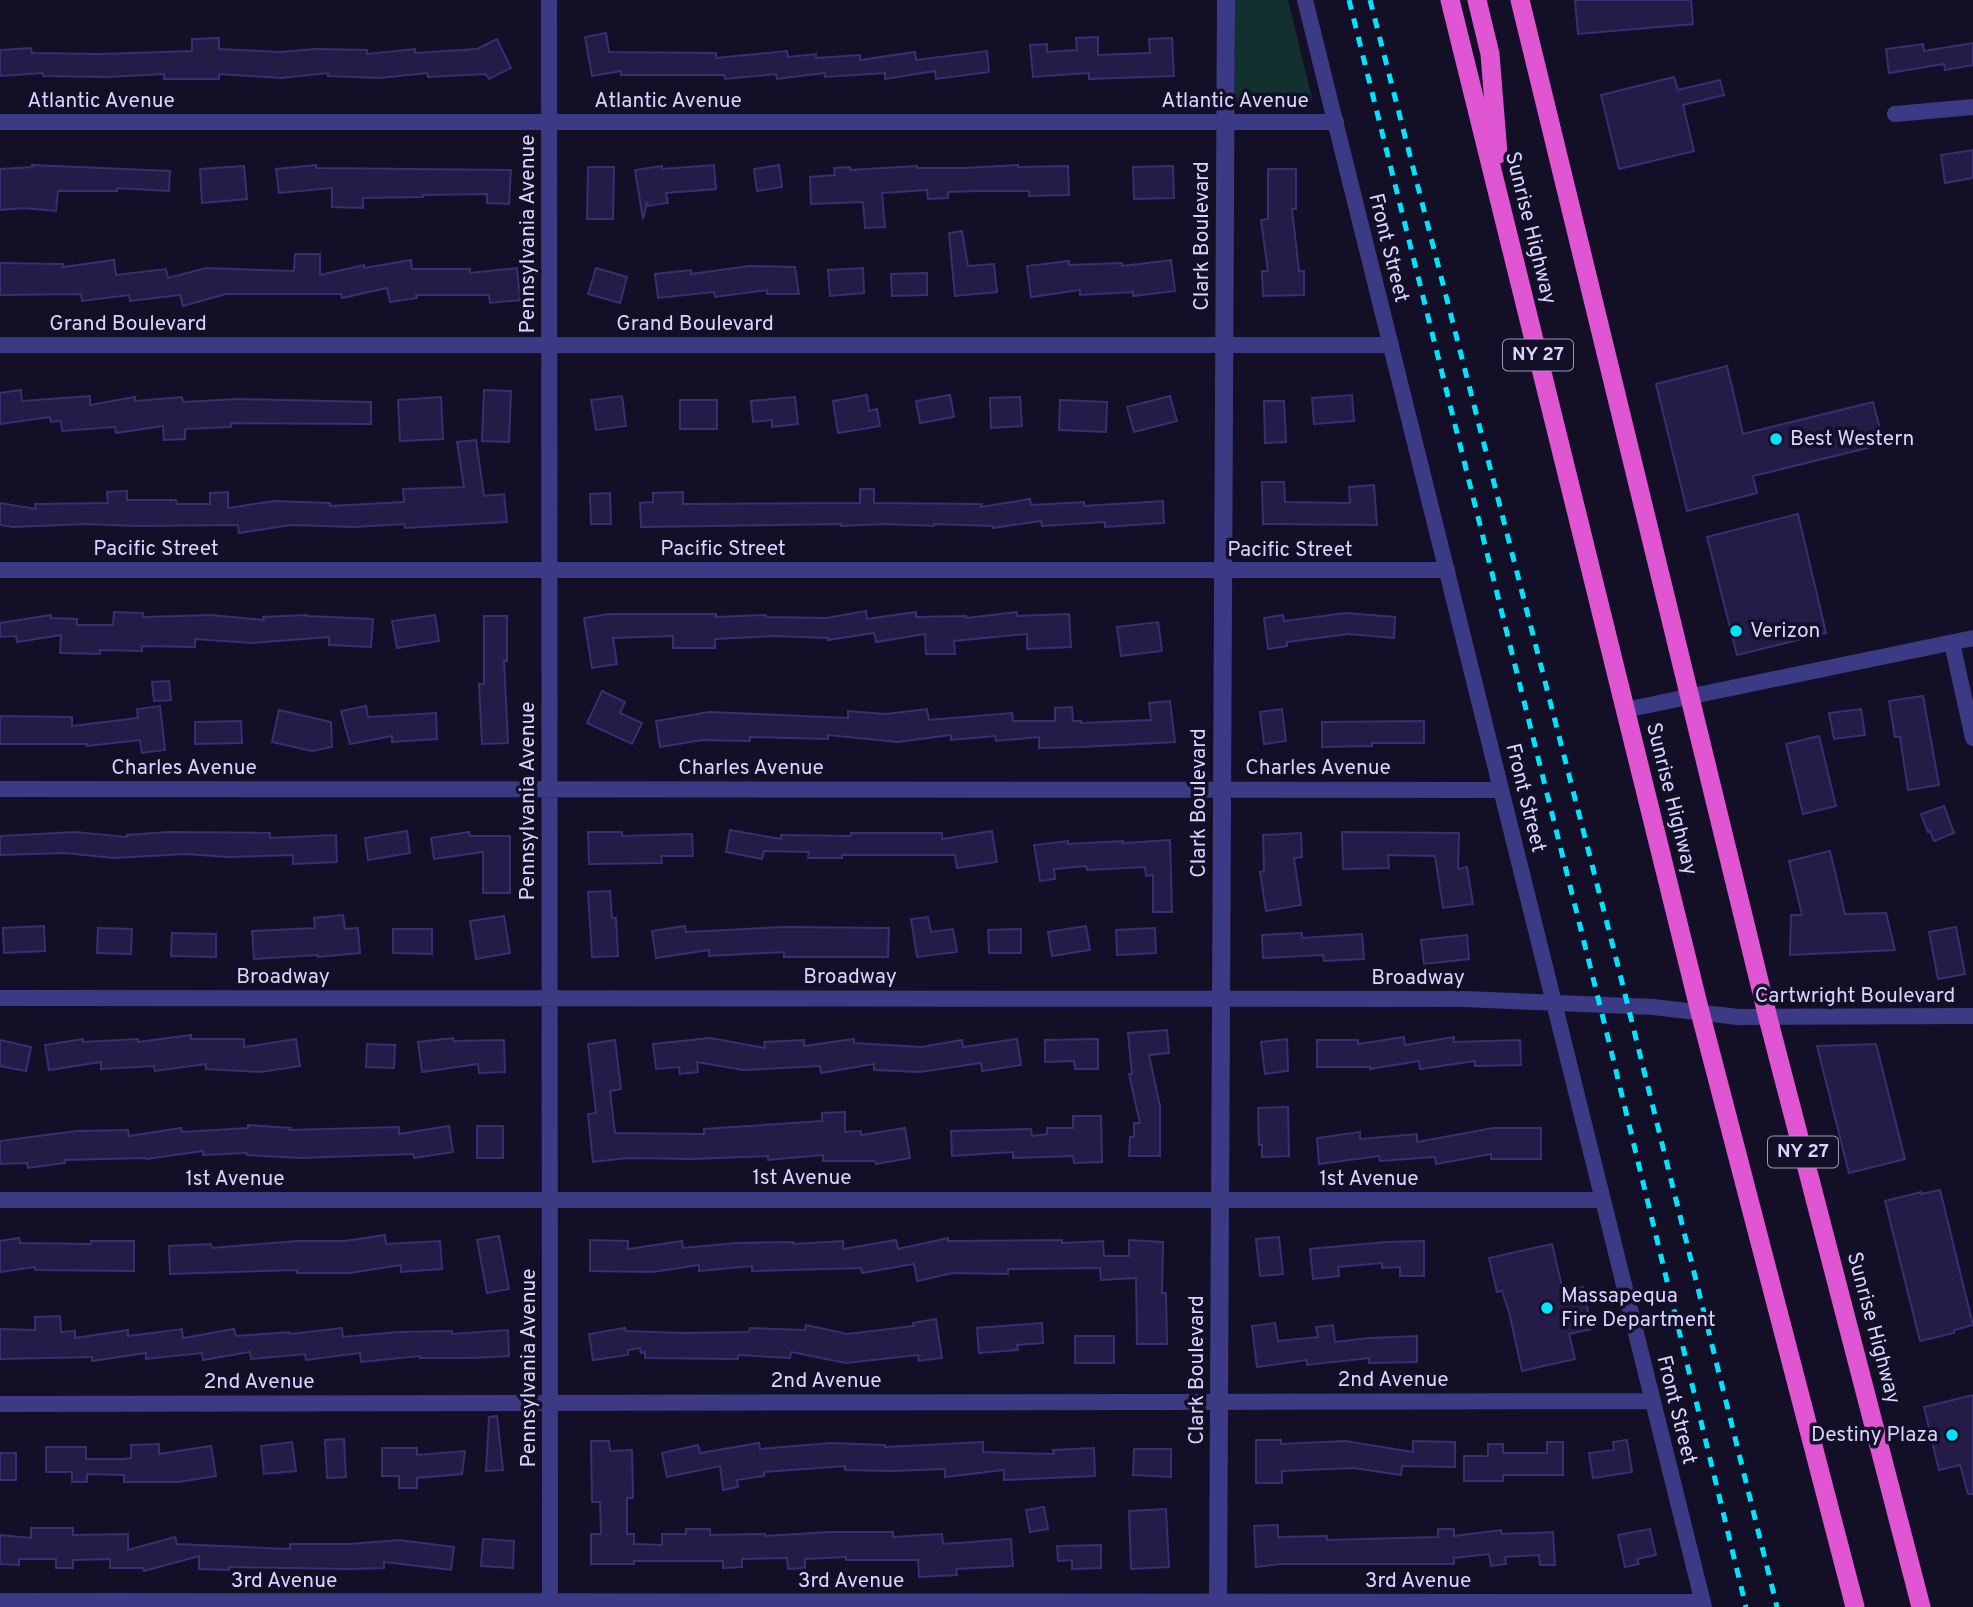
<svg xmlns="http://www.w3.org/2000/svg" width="1973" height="1607" font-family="Overpass,sans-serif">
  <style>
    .green { fill: #12302f }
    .building { fill: #241b47; stroke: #3b2d73; stroke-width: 2 }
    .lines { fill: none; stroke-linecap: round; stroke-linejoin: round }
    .minor { stroke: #3d3a85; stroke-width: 16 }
    .tertiary { stroke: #3d3a85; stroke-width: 18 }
    .trunk { stroke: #e055d1; stroke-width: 19 }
    .rail { stroke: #00e5ff; stroke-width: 5; stroke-dasharray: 10 9; stroke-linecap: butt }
    .poi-dot { fill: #00e5ff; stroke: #130f26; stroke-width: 2.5 }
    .labels { text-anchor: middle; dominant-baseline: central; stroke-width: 7; stroke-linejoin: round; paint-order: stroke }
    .shield { fill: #130f26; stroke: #9e99be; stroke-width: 2 }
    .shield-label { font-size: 19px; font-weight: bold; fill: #d9d4ff }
    .street-label { font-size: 21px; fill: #d9d4ff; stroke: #130f26 }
    .poi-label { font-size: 21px; fill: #d9d4ff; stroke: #130f26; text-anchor: start }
  </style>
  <rect width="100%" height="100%" fill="#130f26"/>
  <path class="green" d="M1235,0H1288L1312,98L1311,103L1306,105H1244L1235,100Z"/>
  <path class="building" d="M1575,0H1691L1693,24L1578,34Z
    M606,33L609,52L716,53V58L787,51L788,57L816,54V58L860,55V60L915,52L916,60L987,51L989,72L936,79L935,71L885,79V73L825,77V73L777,79L776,74L725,79L724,75H621V71L592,76L585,37Z
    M1098,37V55L1150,53L1149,39L1172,38L1174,76L1089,79V73L1033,77L1030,45L1047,44V52L1077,50L1076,38Z
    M219,38V49L281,52L315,49L367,50V54L415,49V53L477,49L497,39L511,68L489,79L486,74L428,77L427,73L380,78L328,76V73L281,78L219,74V79H164V74L107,77L43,76V73L0,76V50L31,48L32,53L101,54L192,51V39Z
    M1973,43V65L1945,70L1944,64L1889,73L1886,49L1923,44L1924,51Z
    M1674,77L1678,90L1720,80L1724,95L1683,105L1694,151L1619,169L1601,95Z
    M1973,150V178L1945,183L1941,155Z
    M32,165L170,171L169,191L117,188V191H58L56,211L23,208L0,210V169L32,167Z
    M316,165V168L511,170L509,204L487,203V194L423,195V197L363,198V208L332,207V188L279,193L276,169Z
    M714,165L716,189L666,193L668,203L648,206L647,202L643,219L635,170L662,166V169Z
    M779,165L782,187L757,191L754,169Z
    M1018,165V167L1068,166L1069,195L1029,196V191H978L948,192V198L928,199L927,190L882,193L885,227L865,228L863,202L811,204L810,177L835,175L834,168L850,167V170L917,166V168H966Z
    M244,166L247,199L202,203L200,169Z
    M1173,166L1174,198L1134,199L1133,167Z
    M588,167H614L613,219H587Z
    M1268,169H1296V209H1292L1299,271H1304V295L1263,296L1262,271H1268L1261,220L1268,219Z
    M962,231L968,266L994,264L997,292L955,296L949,233Z
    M295,254H320V275L364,265V268L411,260L412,269H470V273L517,268L520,300L490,303L489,295H416L417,298L390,302L387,288L342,298L341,294H226L183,306L180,295L130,301L129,295L82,301L81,294L0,295V263L63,264V267L114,260L116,275L166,269L168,278L206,268L294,271Z
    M1171,260L1175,291L1133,296V292L1080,295V290L1031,297L1027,266L1069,261V265L1122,263V266Z
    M749,266L795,267L799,294H767V290L715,297L714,292L658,298L655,274L691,270V274Z
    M596,268L627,277L620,303L588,294Z
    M863,268L864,293L830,296L828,270Z
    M927,273V295L892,296L891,274Z
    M1727,366L1743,434L1873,402L1884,444L1753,476L1757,493L1687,511L1656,384Z
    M21,390L22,401L90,396V405L135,397V401L182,397L183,402L239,399L371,402V424L231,423V427L185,429V439L164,440L163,426L116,433L115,427L62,431L61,421L51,422L50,417L0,424V393Z
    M484,390L511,391L509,442L482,441Z
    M867,395L869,411L877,409L880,426L838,433L833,401Z
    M950,395L954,417L920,423L916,401Z
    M1352,395L1354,421L1314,424L1312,398Z
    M622,396L626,426L596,430L591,400Z
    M1170,396L1177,421L1134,432L1127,407Z
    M441,397L443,439L400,441L398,400Z
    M795,397L798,424L772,427V420L753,422L751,401Z
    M1020,397L1022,426L991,428L990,398Z
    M680,400H717V429H680Z
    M1060,400L1107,402L1106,432L1059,430Z
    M1264,401H1284L1286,442L1265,443Z
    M476,440L484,496L504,494L507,522L405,528L404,524L354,527L291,525L239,533L238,525L136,526L86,524L13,527L0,525V503L36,509L35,504L108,503L107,492L127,491V500H176L177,504H210V493L228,492V508L274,501L330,503V506L404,502L403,489L464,487L457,442Z
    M1262,482H1284L1285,502L1350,503L1349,487L1374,485L1377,525L1263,524Z
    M860,489H874V503L982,504L981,507L1030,499L1031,505L1084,502V506L1163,501L1164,523L1105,527V522L1042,526L1041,521L993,528V526L934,524V526L885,524L841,526V524L641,527L640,503L653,502V493L683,492V504L860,503Z
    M610,493L611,524H591L590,494Z
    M1798,514L1826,633L1737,655L1707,537Z
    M866,611L867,619L916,612V617L966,616L967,618L1017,612V616L1069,614L1071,647L1027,649V634L954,641L955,654H926L925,634L876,642L874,633L828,640V638L774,636L715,639V648H673V636L613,638L617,664L592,668L584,618L609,614H716V617L766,615V617L827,618Z
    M114,612L143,613V617L211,615L264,620L263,617L307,615V616L373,619L371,647L329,645V637L252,643L195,639V647L142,646V651L100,650V654L60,653L61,635L17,642L16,636L0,637V623L51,615V618L77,619V625H113Z
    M1346,613L1395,617L1394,638L1349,634L1287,642V646L1268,649L1264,618L1283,615L1284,621Z
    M435,615L439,641L397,648L392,621Z
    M484,616H507V661L504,660L508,743L482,744L479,684H484Z
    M1158,622L1162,651L1121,656L1117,627Z
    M169,681L171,700L154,701L152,682Z
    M602,691L625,702L620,713L642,723L632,744L587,723Z
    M1923,696L1939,785L1908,790L1900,737H1895L1889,701Z
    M1170,701L1175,742L1082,747L1039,748V737L996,741L995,736L951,740V735L898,742L828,735V739L750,737V741L702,740L660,747L656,721L709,712L848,718V711L886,714L927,709L929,720L1012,713L1013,721H1055V708L1072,707L1073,721H1081V723L1151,720L1149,703Z
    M160,706L165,750L142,753L140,740L87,746V744H0V716L72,717V726L138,718L137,709Z
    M366,706L368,717L436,713L437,739L392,742V736L350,744L341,711Z
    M1282,709L1286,741L1264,744L1260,712Z
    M1861,709L1865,735L1834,739L1829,713Z
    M279,710L331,722L332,747L312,751L272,742Z
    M241,721L242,743L195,744V722Z
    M1424,721V743H1372V746L1322,747V722Z
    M1819,736L1836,806L1803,814L1786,744Z
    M1944,806L1954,833L1934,841L1930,831L1928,832L1921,814Z
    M730,830L781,839V835L851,836V833H942V839L992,831L997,862L957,868L955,855H842V858H808L809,852L764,851L762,859L726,852Z
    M407,831L410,853L368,860L365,838Z
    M75,832L127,837V835L169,832L270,833V838L336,835L337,862L293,864V855L228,857L186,854L113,858L65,853L0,855V836Z
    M469,832L470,836H510V893H483V852L434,859L431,838Z
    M588,832H622V836L692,834L693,856H661L662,863L589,864Z
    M1342,832L1459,833L1458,869L1467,867L1473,904L1443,908L1435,856L1388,855L1389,868L1343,869Z
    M1301,833L1302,857L1294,858L1301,905L1266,911L1260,872L1264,871L1263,835Z
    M1170,840L1172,912H1153V875L1146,876L1145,867L1087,870L1086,866L1054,869L1055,879L1040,881L1034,845L1068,841V844L1123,841V843Z
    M1830,851L1845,914L1886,913L1895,950L1790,955L1791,915H1802L1789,861Z
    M610,891L612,918H616L618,956L592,957L588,892Z
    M343,915L345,929L358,928L360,953L318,957V955L254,959L252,931L315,928L314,918Z
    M504,916L510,953L476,959L470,921Z
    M928,917L931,932L953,929L957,952L917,957L911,919Z
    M44,926L45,951L4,953L3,928Z
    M685,926L686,932L784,927L889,928L888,957H784V952L709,956V950L656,958L652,931Z
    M1086,926L1090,950L1052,956L1048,932Z
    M1956,927L1965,974L1938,979L1929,932Z
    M98,928L132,929L131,954L97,953Z
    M1155,928L1156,953L1117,955L1116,930Z
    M393,929H432V954L393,953Z
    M1021,929V953H989L988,930Z
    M172,933L216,934V957L171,956Z
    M1302,933V938L1362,934L1364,959L1324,961L1323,955L1263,958L1262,935Z
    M1467,935L1469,959L1424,964L1421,940Z
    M1167,1030L1169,1053L1149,1055L1160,1106V1156H1129L1130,1137H1134V1123H1140L1129,1074H1132L1128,1033Z
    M191,1035V1039H244V1047L296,1039L300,1066L261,1072L206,1069V1064L155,1071L154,1066L101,1069V1062L49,1070L45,1045L83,1039V1042L138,1039V1042Z
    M1404,1037L1405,1045L1454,1037V1042L1520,1040L1521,1065L1475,1066V1061L1420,1069L1419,1061L1370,1069V1067H1317V1040H1358V1044Z
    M453,1038L454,1041L504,1040L505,1072L479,1073L478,1064L422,1072L418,1042Z
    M710,1038L765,1048L764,1042L804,1040V1046L854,1039V1043L921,1047L962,1040L963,1047L1017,1039L1021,1065L982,1071L981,1063L920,1072L874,1070V1064L821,1073L820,1066L743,1070L697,1062L698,1072L680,1074L679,1067L656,1069L653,1044Z
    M1098,1039V1069H1075L1074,1061L1045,1062V1040Z
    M1287,1039L1288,1071L1265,1074L1261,1042Z
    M0,1040L31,1047L26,1071L0,1066Z
    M615,1040L621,1089L610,1091L615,1133L704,1134V1129L822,1121V1113L845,1112V1132L861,1131V1135L905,1128L910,1158L876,1164L875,1161H823V1155L768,1160V1156L694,1159L628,1158L593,1162L588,1114L596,1113L588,1044Z
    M367,1044L395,1045L394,1068L366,1067Z
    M1876,1044L1905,1159L1849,1173L1817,1046Z
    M1288,1107L1289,1156L1262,1157V1145H1259L1258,1108Z
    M1073,1116H1101L1102,1162L1074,1163L1073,1156L1013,1158V1152L952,1156L951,1131L1031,1129L1032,1136L1047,1134V1128H1073Z
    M248,1125L290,1128L289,1130L399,1127V1134L449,1126L453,1152L414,1158L413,1154L300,1158L247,1155V1153L203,1155V1151L147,1159L146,1158L64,1160L65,1163L28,1168L27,1163L0,1164V1141L77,1131L128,1130L129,1136L181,1128L182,1132L248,1128Z
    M477,1126H503V1158H477Z
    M1493,1128H1541V1159H1491V1154L1436,1164L1435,1157L1380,1161L1379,1156L1319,1164L1317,1138L1360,1132V1139L1417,1134V1142Z
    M1940,1190L1973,1325L1954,1330V1333L1920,1341L1885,1201L1921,1192V1194Z
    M385,1235L386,1244L440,1241L442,1269L401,1272V1265L350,1273H297V1270L170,1274L169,1246L211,1244L212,1248L297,1241H345Z
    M499,1236L509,1289L487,1293L477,1240Z
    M1279,1237L1283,1274L1260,1276L1256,1239Z
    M19,1238L20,1243L91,1244V1241H134V1271L35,1270V1267L0,1272V1241Z
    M948,1238V1241L1062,1240V1243L1103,1241L1104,1256H1129V1240L1163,1242L1162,1293H1166L1167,1344H1137L1136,1278L1101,1280L1100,1268L1008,1269V1274L953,1273L917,1281L914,1264L862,1273L861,1268L752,1271V1266L699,1271V1265L653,1272L590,1271V1240L628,1241V1249L682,1241L683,1248L736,1243L793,1242V1244L843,1241V1249L896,1240L898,1249Z
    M1424,1241V1276H1400V1267L1382,1268V1263L1338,1267L1339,1276L1313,1279L1310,1249L1386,1242Z
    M1552,1244L1563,1291L1583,1287L1592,1329L1569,1334L1575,1359L1522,1371L1509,1312L1502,1291L1497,1292L1489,1258Z
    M60,1316L61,1332L75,1331V1338L128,1330V1336L182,1329L183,1338L234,1329L236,1336L289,1332L290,1334L342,1328L343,1337L398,1332L452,1331V1334L508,1330L509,1356L471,1358H420V1356L361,1362L360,1353L306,1360L305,1354L251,1359L250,1352L203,1360L202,1353L146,1359V1353L92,1361V1357L0,1359V1329L35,1330V1317Z
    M936,1319L942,1358L919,1361L918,1355L846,1363L791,1352L790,1358L738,1355V1359L645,1358V1352L641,1353L640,1348L628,1350V1355L593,1360L589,1334L625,1328L626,1331L685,1333L749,1332L750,1328L805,1330L806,1325L847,1334L914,1326L913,1323Z
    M1042,1323L1043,1343L1017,1345L1018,1350L979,1353L977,1328Z
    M1275,1323L1278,1341L1318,1337L1316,1327L1333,1325L1335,1342L1369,1338L1417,1336V1362L1369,1363V1358L1307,1365V1360L1257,1367L1252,1326Z
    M1075,1336H1114V1363H1075Z
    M1973,1395V1494H1968L1960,1465L1939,1470L1924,1407Z
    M497,1416L503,1470L486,1471L489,1417Z
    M344,1439L346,1477L327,1478L325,1440Z
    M1256,1440H1281V1444L1345,1441L1413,1452V1441L1455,1442V1467L1402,1466L1401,1475L1354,1468L1282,1471V1483H1256Z
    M1627,1440L1632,1472L1593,1478L1589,1453L1614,1450L1613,1442Z
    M591,1441H609L610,1451L632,1450L633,1498H627V1534H634V1544L662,1545V1534H686V1529H710V1535L765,1534V1536L828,1532H893V1537L942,1534L943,1544L1011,1539L1013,1566L956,1569L957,1575L919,1577L918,1560H846V1557L805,1559V1568L788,1569L787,1558L742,1559V1567L723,1568V1561H634V1564H591V1534H601L600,1502H592Z
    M292,1442L296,1471L264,1474L261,1446Z
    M983,1442V1452L1054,1454L1053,1450L1094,1448L1095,1476L1004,1480V1470L945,1477V1469L892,1471L845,1470V1466L764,1472V1476L737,1480L738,1487L723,1490L720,1466L667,1477L662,1453L698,1445L700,1453L759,1443L760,1449L831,1443L885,1445V1447Z
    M1547,1442H1563V1475H1503V1481H1464V1456H1488V1444H1503V1453H1547Z
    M159,1444V1454L211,1446L216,1476L178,1482H124V1475L87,1474V1482H72V1472H46V1447H86V1459H123L131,1458V1445Z
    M382,1448H417V1455L465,1451L462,1474L417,1478V1488H399V1476H382Z
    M1134,1449H1171V1477L1133,1475Z
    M0,1453H16V1480H0Z
    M1044,1507L1048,1529L1030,1532L1026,1510Z
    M1166,1509L1169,1567L1131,1569L1129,1511Z
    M1278,1525V1537L1327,1536V1540L1438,1537V1529H1454V1536L1501,1530L1502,1534L1553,1532L1555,1565H1540L1539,1555L1505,1557L1506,1564L1491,1566L1489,1554L1454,1558V1564H1280L1256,1567L1254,1526Z
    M31,1528H73V1535L128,1534V1550L175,1537L177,1544L290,1549V1544H349L399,1540L454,1547L451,1570L384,1562V1568L350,1569L229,1567V1570L199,1569V1556L144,1571L143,1568H110V1559L73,1560V1568H56V1559H19V1565L0,1564V1535L31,1538Z
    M1650,1529L1656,1555L1637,1559L1639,1564L1625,1567L1618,1535Z
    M483,1539L514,1541L513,1568L481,1566Z
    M1101,1545V1568L1072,1569V1560L1058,1561L1057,1546Z"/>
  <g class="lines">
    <path class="minor" d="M549,0L550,1602
      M1305,0L1704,1607
      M1895,114L1973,107
      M0,122H1336
      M0,345H1391
      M0,570H1447
      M1952,643L1973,738
      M1625,710L1973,638
      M0,789L1501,790
      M0,998L1464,999L1653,1007L1738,1017L1973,1016
      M0,1200H1603
      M0,1404L1652,1401
      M0,1601L1703,1602"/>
    <path class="tertiary" d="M1218,1607L1226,0"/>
    <path class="trunk" d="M1450,0L1700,1012L1855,1607
      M1477,0L1490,54L1498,154
      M1520,0L1768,1018L1921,1607"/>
    <path class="rail" d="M1349,0L1609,1042L1746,1607
      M1370,0L1618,966L1777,1607"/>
  </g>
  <g class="poi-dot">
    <circle cx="1776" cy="439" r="7"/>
    <circle cx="1736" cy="631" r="7"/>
    <circle cx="1547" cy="1308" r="7"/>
    <circle cx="1952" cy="1435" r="7"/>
  </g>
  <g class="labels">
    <g class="shield">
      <rect x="1503" y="339.5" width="70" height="31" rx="5"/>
      <rect x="1768" y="1136.5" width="70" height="31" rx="5"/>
    </g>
    <g class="shield-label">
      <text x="1538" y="355">NY 27</text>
      <text x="1803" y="1152">NY 27</text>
    </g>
    <g class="street-label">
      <text x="101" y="101">Atlantic Avenue</text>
      <text x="668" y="101">Atlantic Avenue</text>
      <text x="1235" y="101">Atlantic Avenue</text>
      <text transform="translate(1530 228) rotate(76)">Sunrise Highway</text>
      <text transform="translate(528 234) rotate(-90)">Pennsylvania Avenue</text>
      <text transform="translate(1202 236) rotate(-90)">Clark Boulevard</text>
      <text transform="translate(1388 248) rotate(76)">Front Street</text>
      <text x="128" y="324">Grand Boulevard</text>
      <text x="695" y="324">Grand Boulevard</text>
      <text x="156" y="549">Pacific Street</text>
      <text x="723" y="549">Pacific Street</text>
      <text x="1290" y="550">Pacific Street</text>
      <text x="184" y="768">Charles Avenue</text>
      <text x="751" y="768">Charles Avenue</text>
      <text x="1318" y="768">Charles Avenue</text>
      <text transform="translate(1525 798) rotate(76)">Front Street</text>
      <text transform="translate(1671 799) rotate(76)">Sunrise Highway</text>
      <text transform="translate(528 801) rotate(-90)">Pennsylvania Avenue</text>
      <text transform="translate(1199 803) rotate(-90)">Clark Boulevard</text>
      <text x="283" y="977">Broadway</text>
      <text x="850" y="977">Broadway</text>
      <text x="1418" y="978">Broadway</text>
      <text x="1855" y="996">Cartwright Boulevard</text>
      <text x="802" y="1178">1st Avenue</text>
      <text x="235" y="1179">1st Avenue</text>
      <text x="1369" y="1179">1st Avenue</text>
      <text transform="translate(1873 1328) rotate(75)">Sunrise Highway</text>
      <text transform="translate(529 1368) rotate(-90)">Pennsylvania Avenue</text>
      <text transform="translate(1197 1370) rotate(-90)">Clark Boulevard</text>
      <text x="1393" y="1380">2nd Avenue</text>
      <text x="826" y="1381">2nd Avenue</text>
      <text x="259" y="1382">2nd Avenue</text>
      <text transform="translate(1676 1410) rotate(76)">Front Street</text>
      <text x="284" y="1581">3rd Avenue</text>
      <text x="851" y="1581">3rd Avenue</text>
      <text x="1418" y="1581">3rd Avenue</text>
    </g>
    <g class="poi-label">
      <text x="1790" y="439">Best Western</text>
      <text x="1750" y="631">Verizon</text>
      <text x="1561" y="1296">Massapequa<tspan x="1561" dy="24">Fire Department</tspan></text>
      <text x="1938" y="1435" text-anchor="end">Destiny Plaza</text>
    </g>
  </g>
</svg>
